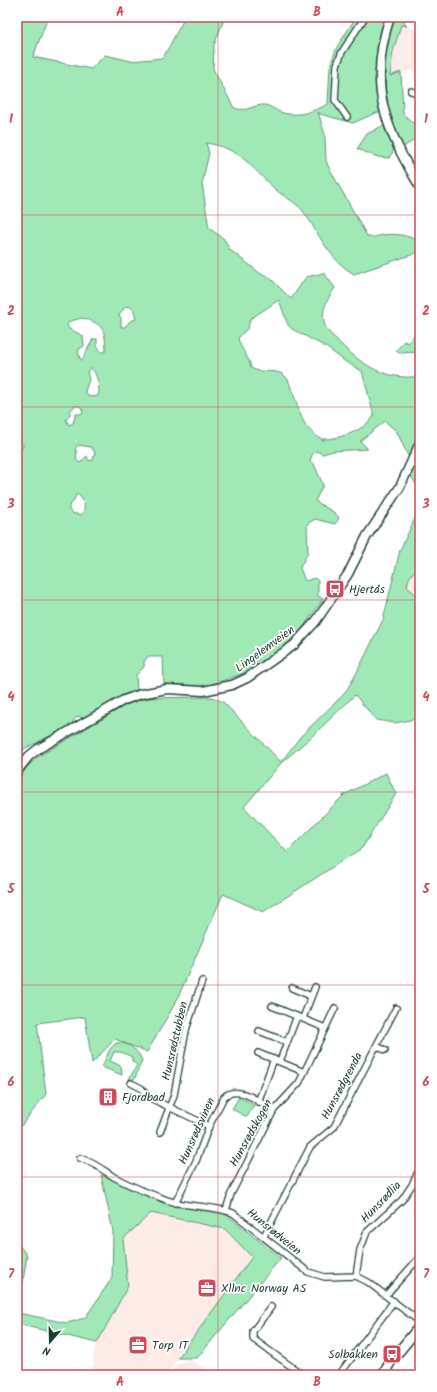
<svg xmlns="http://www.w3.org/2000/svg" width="437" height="1392" font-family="Kalam,sans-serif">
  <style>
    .built { fill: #fcebe6 }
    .green { fill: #a0e9b7; stroke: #609376; fill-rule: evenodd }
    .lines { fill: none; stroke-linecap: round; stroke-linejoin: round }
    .street-casing { stroke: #1f3d34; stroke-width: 8 }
    .secondary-casing { stroke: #1f3d34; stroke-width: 11 }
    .primary-casing { stroke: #1f3d34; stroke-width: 12 }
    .street { stroke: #fff; stroke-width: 5.5 }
    .secondary { stroke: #fff; stroke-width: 8 }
    .primary { stroke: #fff; stroke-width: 9 }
    .grid { fill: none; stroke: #d1495b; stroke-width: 1; stroke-opacity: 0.55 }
    .labels { text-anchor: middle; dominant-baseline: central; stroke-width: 3.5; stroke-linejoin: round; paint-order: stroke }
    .poi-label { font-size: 12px; fill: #1f3d34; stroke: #fff; text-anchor: start }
    .street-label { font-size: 12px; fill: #1f3d34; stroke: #fff }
    .neatline { fill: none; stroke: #d1495b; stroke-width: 1.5 }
    .grid-label { font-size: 13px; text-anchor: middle; font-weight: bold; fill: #d1495b }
  </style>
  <rect width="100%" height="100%" fill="#fff"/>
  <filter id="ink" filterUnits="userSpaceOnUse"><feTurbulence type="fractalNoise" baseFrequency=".025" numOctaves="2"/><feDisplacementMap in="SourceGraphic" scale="8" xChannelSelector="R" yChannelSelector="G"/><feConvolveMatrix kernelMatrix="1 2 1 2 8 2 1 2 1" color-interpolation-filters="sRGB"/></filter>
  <g filter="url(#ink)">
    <path class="built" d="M401,24L420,31V72L410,70L390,76L393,51Z
      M420,569V598L407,588L408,578L415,570Z
      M151,1213L225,1229L252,1257L166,1375H93L94,1350L97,1343L128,1286L123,1239Z
      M189,1359L215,1375H169L176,1365Z"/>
    <path class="green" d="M17,17H48L33,57L91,69L105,55L131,61L163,58L185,17H225L214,45L213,69L234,108C246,112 249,107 261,105C270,104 275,111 283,113C299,117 315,111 328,104L330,66L337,47L356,17H404V23L407,26L401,25L393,51L390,76L401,72L403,114L420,129V136L399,150L384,113H376L353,123L320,114L318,112L325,135L326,160L328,166L367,236C373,239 376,236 382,235C396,233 408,235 420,242V270L417,253L354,274C329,260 319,233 303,211C296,202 284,197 276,190C250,167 243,149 206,143L209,153L202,184L209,228L224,239L230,250L261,274L268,276L291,299L306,277L324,273L335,288C327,299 319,314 326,328C328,332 333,336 336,339C358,363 387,382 420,376V430L416,447L408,456L397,432L385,421L360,441L368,449L333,451L323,454L316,451L312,455L310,462L314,464L323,485L315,501L335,513L339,518L335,524L315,519L307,524L308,552L300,568L305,581L315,578L318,581V596L323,599L299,633L279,651L242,674L204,687L164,684L163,657H147L144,662V667L136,675L137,690L119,697L87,717L83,718L78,716L73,721L72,725L24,749L17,762V452L22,449L23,444L17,435ZM279,300L288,325L292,329L326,347L346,362L362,371L374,416C364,431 340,439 323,439V441L322,439C300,429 300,408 291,388C290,385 289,380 286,377C277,367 262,375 251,368C249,356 240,349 238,338L248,328L250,319ZM129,306L133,309L136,319L130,321L125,327H121V318L119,315L125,307ZM82,318C103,324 105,328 106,350L105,352H101L97,345V339H93L82,360L80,359L78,350L84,346L83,336L68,328L67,324L70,321ZM91,368C96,371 101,389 98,396L89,397L85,391L89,380L87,371ZM75,406H80L83,411L81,414H76L73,423L69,425L66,420L70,414V411ZM78,445L91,447L95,452L93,460L89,461L87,456L80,463L76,460L77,452L75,449ZM76,495H79C84,501 87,509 81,515L72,513L69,510V506L73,502Z
      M382,126H384L394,150L389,158L378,157L357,149L367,134Z
      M420,328V352L400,353L396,351L404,341L408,343Z
      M420,441V569C411,571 408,579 407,587L420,598V718L395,723L376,720L355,695L309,739L281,763L244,807L287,852L344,795L386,773L396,794L362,848L263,912L223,894L176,1002L147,1052L115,1039L92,1063L85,1017L37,1023L46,1094L17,1131V781L28,766L39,756L126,705L144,698L212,697L223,702L281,762L300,737L344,694L354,678L383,620L400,550L418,512L417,486L411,476Z
      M116,1043C128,1042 137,1049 142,1060L135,1078L132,1080L129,1079L137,1065L132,1061V1057L121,1052H114L110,1061L121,1066L122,1075L102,1067L110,1049Z
      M239,1097L254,1105L247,1117L232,1109Z
      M101,1175L113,1179L163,1203L224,1213L281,1258L197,1358H178L252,1257L225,1229L151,1213L123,1239L128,1286L97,1343L17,1324V1243L27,1255L18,1313L67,1323L85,1318L112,1278L113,1231Z"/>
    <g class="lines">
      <g class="street-casing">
        <path id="street" d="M411,91L420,94
          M347,117L335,100L337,65L342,52L365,17
          M418,123L420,124
          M292,988L311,996
          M272,1006L325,1028
          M303,1018L315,987
          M259,1031L287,1042
          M376,1046L385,1050
          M258,1053L304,1072
          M280,1061L297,1016
          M131,1083L141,1088L150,1098L209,1126
          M258,1102L274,1059
          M160,1132L174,1095L186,1030L202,981
          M80,1158C93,1162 103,1170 114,1177C131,1186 150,1194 167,1200C189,1208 213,1205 233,1213L308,1272L325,1277L356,1276L368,1282L420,1322
          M175,1203L196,1161L209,1126L224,1097C238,1084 261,1103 274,1110
          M226,1210L231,1194L274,1110L299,1083L335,1008
          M264,1236L310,1147L334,1127L396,1008
          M356,1276L360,1250L367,1232L402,1200L412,1185L420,1168
          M386,1295L420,1257
          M271,1307L253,1331V1339L303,1375
          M339,1375L394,1301"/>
      </g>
      <g class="secondary-casing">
        <path id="secondary" d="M390,17C367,86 385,128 420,187
          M17,771L29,756L38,749L124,700L141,694L167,689L203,691L232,685L247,678L294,645L316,621L348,574L367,536L400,487L420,443"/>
      </g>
      <g class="primary-casing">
        <path id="primary" d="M383,1375L391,1361L420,1326"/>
      </g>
      <use href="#street" class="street"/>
      <use href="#secondary" class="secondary"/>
      <use href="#primary" class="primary"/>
    </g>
  </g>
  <path class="grid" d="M218,17V1375M17,215H420M17,407H420M17,600H420M17,792H420M17,985H420M17,1177H420"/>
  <defs>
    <g id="bus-square" transform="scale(1)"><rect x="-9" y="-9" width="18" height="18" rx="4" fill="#d1495b" stroke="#fff"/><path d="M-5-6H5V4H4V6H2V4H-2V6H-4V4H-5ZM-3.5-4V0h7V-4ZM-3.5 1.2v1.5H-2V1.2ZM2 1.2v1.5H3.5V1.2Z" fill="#fff"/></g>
    <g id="building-square" transform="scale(1)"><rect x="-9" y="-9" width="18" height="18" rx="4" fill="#d1495b" stroke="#fff"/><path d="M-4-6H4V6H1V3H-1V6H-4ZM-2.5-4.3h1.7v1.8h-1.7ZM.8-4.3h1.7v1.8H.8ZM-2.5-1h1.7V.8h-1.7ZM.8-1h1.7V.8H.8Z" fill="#fff"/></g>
    <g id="office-square" transform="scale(1)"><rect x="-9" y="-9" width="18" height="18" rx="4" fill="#d1495b" stroke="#fff"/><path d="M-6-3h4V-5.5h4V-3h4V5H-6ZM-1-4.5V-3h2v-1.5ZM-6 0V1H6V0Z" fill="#fff"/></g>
  </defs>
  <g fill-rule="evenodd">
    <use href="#bus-square" x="335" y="589"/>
    <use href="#building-square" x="108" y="1097"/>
    <use href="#office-square" x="207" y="1288"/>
    <use href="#office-square" x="138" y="1345"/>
    <use href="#bus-square" x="392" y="1354"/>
  </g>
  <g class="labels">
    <g class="poi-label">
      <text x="349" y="589">Hjertås</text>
      <text x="122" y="1097">Fjordbad</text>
      <text x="221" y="1288">Xllnc Norway AS</text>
      <text x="152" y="1345">Torp IT</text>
      <text x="378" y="1354" text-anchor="end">Solbakken</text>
    </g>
    <g class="street-label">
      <text transform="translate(265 649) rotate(-36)">Lingelemveien</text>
      <text transform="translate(175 1041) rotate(-77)">Hunsrødstubben</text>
      <text transform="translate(342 1086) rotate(-62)">Hunsrødgrenda</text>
      <text transform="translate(197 1131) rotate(-66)">Hunsrødsvinen</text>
      <text transform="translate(251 1133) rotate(-61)">Hunsrødskogen</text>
      <text transform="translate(381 1202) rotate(-46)">Hunsrødlia</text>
      <text transform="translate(274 1232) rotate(39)">Hunsrødveien</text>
    </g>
  </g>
  <rect width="437" height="1392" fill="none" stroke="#fff" stroke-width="44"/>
  <g transform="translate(50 1342) rotate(200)" stroke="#ffffff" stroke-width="3" paint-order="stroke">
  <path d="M0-3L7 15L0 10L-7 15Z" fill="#1f3d34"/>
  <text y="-6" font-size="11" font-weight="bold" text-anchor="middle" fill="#1f3d34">N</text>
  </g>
  <rect x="22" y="22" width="393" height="1348" class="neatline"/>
  <g class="grid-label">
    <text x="120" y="16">A</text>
    <text x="317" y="16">B</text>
    <text x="11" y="123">1</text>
    <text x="426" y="123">1</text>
    <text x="11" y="315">2</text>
    <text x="426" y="315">2</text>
    <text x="11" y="508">3</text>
    <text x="426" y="508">3</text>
    <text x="11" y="701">4</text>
    <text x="426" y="701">4</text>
    <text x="11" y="893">5</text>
    <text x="426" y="893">5</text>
    <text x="11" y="1086">6</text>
    <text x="426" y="1086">6</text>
    <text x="11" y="1278">7</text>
    <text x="426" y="1278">7</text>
    <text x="120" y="1386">A</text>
    <text x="317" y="1386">B</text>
  </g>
</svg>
